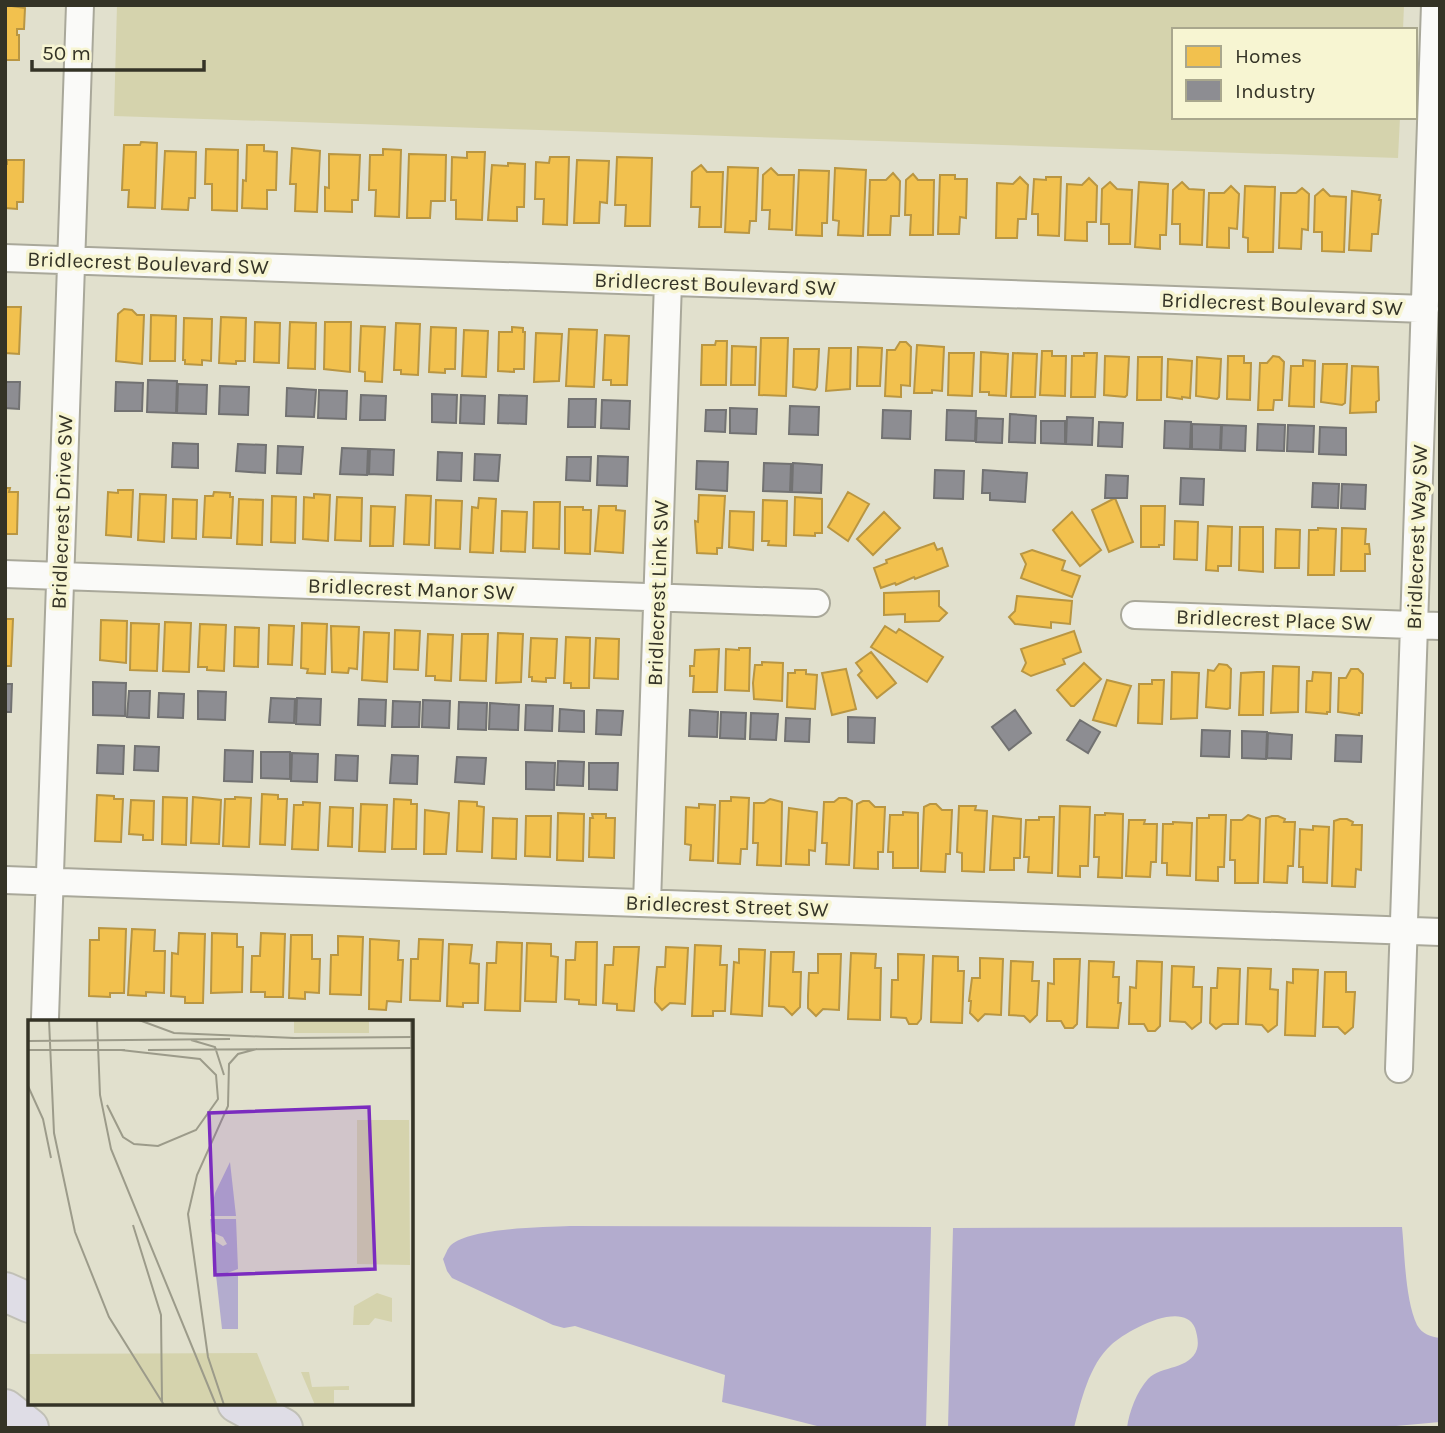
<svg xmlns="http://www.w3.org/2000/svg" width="1445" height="1433" font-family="Karla,sans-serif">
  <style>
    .green { fill: #d5d3ad }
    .water { fill: #b3acce }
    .homes { fill: #f2c14e; stroke: #b99642; stroke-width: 2 }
    .industry { fill: #8d8d92; stroke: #727272; stroke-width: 2 }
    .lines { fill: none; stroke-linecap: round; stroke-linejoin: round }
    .street-casing { stroke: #a9a89a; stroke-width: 30 }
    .highway-casing { stroke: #c1c0b6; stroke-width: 42 }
    .street { stroke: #fafaf8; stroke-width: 26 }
    .highway { stroke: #dfdde6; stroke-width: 38 }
    .labels { text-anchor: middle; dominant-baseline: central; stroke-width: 7; stroke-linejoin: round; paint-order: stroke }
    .street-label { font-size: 21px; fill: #343326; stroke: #f7f5d2 }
    .inset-road { fill: none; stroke: #9c9b8a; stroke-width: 2 }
    .view { fill: #7b2cbf; fill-opacity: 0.15; stroke: #7b2cbf; stroke-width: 3.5 }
    .inset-edge { fill: none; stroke: #343326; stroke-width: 3.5 }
  </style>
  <rect width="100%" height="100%" fill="#e1e0cd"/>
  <path class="green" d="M117,5H1404L1403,30H1174V117H1400L1398,158L114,116Z"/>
  <path class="water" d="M570,1226L931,1227L926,1428H825L722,1402L725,1375L575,1326L564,1328L553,1325L452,1278L447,1271L443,1259C446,1254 447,1249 451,1245C470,1228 543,1227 570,1226Z
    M1402,1227C1405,1256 1405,1299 1417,1325C1422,1334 1431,1337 1440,1338V1422L1374,1428H1127C1129,1412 1137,1391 1148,1379C1162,1365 1190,1370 1197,1349C1199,1343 1197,1334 1195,1328C1183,1299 1126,1331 1111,1345C1089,1365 1081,1401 1074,1428H948L953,1228Z"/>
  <path class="homes" d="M5,5L25,8L24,29H17V35H19V60H5Z
    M141,142L157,143L155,208L128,207L129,190H122L124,145H140Z
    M247,145H264V151L277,152L276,190H267V209L242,208L243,180L246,181Z
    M292,148L320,151L317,212L295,211L296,184H290Z
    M206,149L238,150L237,211L212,210V184H205Z
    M383,149L401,150L399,217L375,216L376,190H369L370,155H383Z
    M165,151L196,152L195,198H189L188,210L162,209Z
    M467,152H485L482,220L456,219V200H451L452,157L467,158Z
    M329,154L360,155L358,200H352V212L325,211V187L329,188Z
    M409,154L446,155L445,201H431L430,218H407Z
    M550,157H569L567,225L543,224L544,199H535L536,162L549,163Z
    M617,157L652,158L650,226H625L626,205H615Z
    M7,160H24L23,202H17V209L5,208V164H7Z
    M577,160L609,161L607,203L600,202L599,223H574Z
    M508,163L525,164L524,207H517V221L488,220L492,165L508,166Z
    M701,165L707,172H723L721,227H699L700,207H691L692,172Z
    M728,167L758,168L756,221H750L749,233L725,232Z
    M771,168L778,175H794L792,230L769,229L770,210H762L763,175Z
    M835,168L866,170L863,236L838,235L839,221L833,220V217Z
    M799,170L829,171L827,223H822V236L796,235Z
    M893,173L900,181L899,216H891L890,235H868L870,180H886Z
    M913,174L918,180H934L933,235H910L911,215H905L906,180Z
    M940,175H955V179H967L966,218L960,217L959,234H938Z
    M1020,177L1028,185L1026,219H1018L1017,238H996L997,183L1013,184Z
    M1046,177H1061L1059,236L1038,235V214H1032L1034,179L1046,180Z
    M1089,178L1097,186L1096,222H1087V241L1065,240L1067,184L1082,185Z
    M1110,182L1117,189L1132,190L1130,244H1109V224H1101L1102,189Z
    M1139,182L1168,184L1166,235H1160V249L1135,247Z
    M1182,182L1189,189L1204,190L1202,245L1180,244V224H1172L1173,190Z
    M1231,186L1239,194L1237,229L1229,228V248L1207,247L1209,193H1224Z
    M1245,186L1275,187L1273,252H1248V238L1243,237Z
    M1302,188L1309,194L1308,230L1302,229L1301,249L1279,248L1281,193H1296Z
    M1323,189L1330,196L1346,197L1344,252L1322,251V232H1314L1315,196Z
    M1352,191L1380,195L1379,200H1381L1378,234H1372L1371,251L1349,250Z
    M5,307H21L19,354L5,353Z
    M124,309L132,310L137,315H144L142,364L116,361L118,314Z
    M151,315L176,316L175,361H150Z
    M221,317L246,318L245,361H236V364L219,363Z
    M184,318L212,319L211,361L202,360V365L185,364V360H183Z
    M255,322L280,323L279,363L254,362Z
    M290,322L316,323L315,369L288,368Z
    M325,322H351L350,372L324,369Z
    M396,323L420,324L418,375L401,374V370H394Z
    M361,326L385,327L382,382L365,381V372L359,371Z
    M431,327L456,328L455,369H445V373L429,372Z
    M512,327L523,328V332H525L524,369H514V372L498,371L499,332H512Z
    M569,329L597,330L594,387L566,386Z
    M464,330L488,331L486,377L462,376Z
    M536,333L562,334L559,381L534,382Z
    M605,335L629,336L627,385H611V380H603Z
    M761,338H788L786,396L759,395Z
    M716,341H727L726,385H701L702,345H715Z
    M900,342H906L911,347L910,386L901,385V397L885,396L887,350H895Z
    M917,345L944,347L942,391L932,390V393H914Z
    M732,346L756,347L755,385H731Z
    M858,347L882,348L880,386H857Z
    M829,348H851L850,389L826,391Z
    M794,349H819L817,387L815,390L793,387Z
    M1042,351H1052V356H1066L1065,396L1040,395Z
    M981,352L1008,354L1006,396L989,395V392H980Z
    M949,353H974L972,396L948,395Z
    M1013,353L1037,354L1035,397H1011Z
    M1084,353H1097L1095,397H1071L1072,356H1084Z
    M1105,356L1129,357L1127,395L1125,397L1104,395Z
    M1228,356H1244V363H1251L1250,400L1227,399Z
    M1273,356L1279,357L1284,362L1282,400H1274L1273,410H1258L1260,363H1267Z
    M1138,357H1162L1161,400H1137Z
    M1197,357L1221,359L1219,397L1217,399L1196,396Z
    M1168,359L1192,361L1190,398L1182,397V399L1167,397Z
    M1303,360L1315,361L1314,407L1289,406L1291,366H1303Z
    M1323,364H1347L1345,403L1342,405L1321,402Z
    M1352,366L1378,367L1379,400L1376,402V412L1350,413Z
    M5,488H10L9,492H18L17,534H5Z
    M118,490H133L131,537L106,535L108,492L118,493Z
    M214,492L230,493V497H233L231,538L203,537L205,496H213Z
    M848,492L869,504L848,541L828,527Z
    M140,494L166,495L164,542L138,540Z
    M314,494L330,495L328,541L303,539L304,497L314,498Z
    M406,495L431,496L429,545L404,544Z
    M699,495L725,496L722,548H717V554L697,553L695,521L698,522Z
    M272,496L296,497L295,543L271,542Z
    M337,497L362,498L361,541L335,540Z
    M795,497L822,499V533H815V536L794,535Z
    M479,498L496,499L493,553L470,552L472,507L478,508Z
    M1115,498L1133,542L1109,552L1092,510Z
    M173,499L197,500L196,539L172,538Z
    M239,499L263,500L262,545L237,544Z
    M436,500L462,501L460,549L435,548Z
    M763,500L787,501L786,546L768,545L769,541H762Z
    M534,502H560L559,549L533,548Z
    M371,506L395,507L393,546H370Z
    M599,506H616V510L625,511L623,553L595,551Z
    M1141,506H1165L1164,545H1159V547H1141Z
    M565,507H583V510H591L590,554L565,553Z
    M502,511L527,512L525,552L501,551Z
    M730,511L754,512L753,550L729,547Z
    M884,512L900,528L873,555L857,539Z
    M1072,512L1101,550L1080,566L1053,530Z
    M1175,521L1198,522L1197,560L1174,559Z
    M1208,526L1232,527L1231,566H1218V571L1206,570Z
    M1240,527H1263V572L1239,570Z
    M1318,528L1336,529L1334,575H1308L1309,530H1318Z
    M1342,528L1366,529L1365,544H1369L1370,554H1365V571H1341Z
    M1276,529L1300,530L1299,568H1275Z
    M934,543L937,550L942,548L948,566L915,579L914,577L896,585L895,583L881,588L874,568L887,563L886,560Z
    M1032,550L1065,561L1062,570L1080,576L1072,597L1021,578L1026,564L1021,554Z
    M939,591V606L947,613L939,621L905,622V614L884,615V593Z
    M1017,596L1072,601L1070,624L1051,622V628L1015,624L1009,617L1015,611Z
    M5,619H13L11,666H5Z
    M101,620L127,621L126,663L100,660Z
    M165,622L191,623L189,672L163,671Z
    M131,623L159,624L157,671L130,670Z
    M302,623L327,624L325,674L307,673L308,669L301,668Z
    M200,624L226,625L224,671L207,670V667H198Z
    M269,625L294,626L292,665L268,664Z
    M331,626L359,627L357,669L349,668L348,673L332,672Z
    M885,626L896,633L899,629L943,657L927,682L871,647Z
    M235,627L259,628L258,667L234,666Z
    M395,630L420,631L418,670L394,669Z
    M1074,631L1081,652L1063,659L1065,664L1031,676L1022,671L1026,663L1021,649Z
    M364,632L389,633L387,682L362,680Z
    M498,633L523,634L521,682L496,683Z
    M428,634L453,635L451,681L435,680V676H426Z
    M462,634H488L486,681L460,680Z
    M566,637L590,638L589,688H571V683H564Z
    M531,638L557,639L555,678H546V682L532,681V677H529Z
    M596,638L619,639L618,679L594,678Z
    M739,648H750L749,691L725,690L726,649L739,650Z
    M719,649L717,692H693L694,676H690V666H694L695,650Z
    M871,652L896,683L877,698L858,675L862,671L856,663Z
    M762,662L783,663L782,701L754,699L753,683L755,665H762Z
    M1084,663L1101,679L1074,706H1071L1057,690Z
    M1219,664L1227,665L1231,669L1230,708L1227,709L1206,707L1208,670L1214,671Z
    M1273,666L1299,667L1298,712L1271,713Z
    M846,669L856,709L832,715L822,673Z
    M1351,669H1358L1363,674L1362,713H1359V715L1338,712L1339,678H1346Z
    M795,670H806V674L817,675L815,709L787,707L788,673H795Z
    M1172,672L1199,673L1197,718L1171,719Z
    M1257,672H1264L1263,715H1239L1241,673Z
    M1313,672L1331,673L1330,712H1327V714L1306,712L1307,681H1312Z
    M1107,680L1131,686L1116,726L1093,720Z
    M1152,680H1164L1162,724L1138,723L1139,684H1152Z
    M262,794L278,795V799H287L285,845L260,844Z
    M97,795L114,796V799H123L121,842L95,841Z
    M163,797L187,798L186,845L162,844Z
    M193,797L221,800L219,844L191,843Z
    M235,797L251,798L249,847L223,846L225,799H235Z
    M731,797L749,798L747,849H741L740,864L718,863L720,801H731Z
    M839,798H846L852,801L849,865L826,864L827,843H822L824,802H834Z
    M394,799L411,800V804H417L416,849H392Z
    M770,799L782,802L781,866L757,865L758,843H753L754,803H764Z
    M131,800L154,801L153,840H143V835L129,834Z
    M459,801L477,802V806L484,807L482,852L457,851Z
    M863,801H869L875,807H885L883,852H878V869L854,868L857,804Z
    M303,802L320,803L318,850L292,849L294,805H303Z
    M361,804L387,805L385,852L359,851Z
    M699,804L715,805L713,861L690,860L691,845L685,844L686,807L699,808Z
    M930,804H936L942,810H952L950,854H946L945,872L921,871L924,807Z
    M959,806H976L975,810L987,811L984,872L962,871V853L957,852Z
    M1060,806L1090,807L1088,866H1080V877L1058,876Z
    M330,807L353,808L352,847L328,846Z
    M789,808L817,812L815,851L809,850V865L786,864Z
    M425,810L449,813L446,854H424Z
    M903,812L918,813V868H893V852H888L890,815H903Z
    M558,813L584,814L583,861L557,860Z
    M1105,813L1123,814L1122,878L1098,877L1099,857H1094L1095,815H1105Z
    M592,814H606V818H615L614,858L589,857L590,818H593Z
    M1209,815H1226L1224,867H1218V881L1196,880L1197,818H1209Z
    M1248,815L1260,819L1258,883H1235V860H1230L1231,820H1242Z
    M526,816H551L550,857L525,856Z
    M993,816L1021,819L1020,858H1014V870H990Z
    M1272,816H1278L1285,819L1284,822H1295L1293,866H1288L1287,883L1264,882L1266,818Z
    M1039,817H1054L1052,873L1028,872L1029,857H1024L1026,820H1039Z
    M493,818L517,819L516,859L492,858Z
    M1340,819H1347L1353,822L1352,825H1362L1361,870L1356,869L1355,887L1332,886L1334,821Z
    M1129,820H1145L1144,824H1157L1156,862H1151L1150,877L1126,876Z
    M1173,822L1192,823L1190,876L1167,875V863H1162L1163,824H1173Z
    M1313,826L1329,827L1327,883L1303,882V867H1299L1300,829L1313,830Z
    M99,928L126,929L124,993H110V997L89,996L90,940H99Z
    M132,929L155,930L154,951H165L164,993L146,992V996L128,995Z
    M179,933L205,934L203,1003H185V997L171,996L172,953L178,954Z
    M212,933L237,934V947H243L242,992L211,993Z
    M261,933L285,934L283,997H265V992H251L252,956H260Z
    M291,935H312V959H320L319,993L305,992V999L289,998Z
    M338,936L363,937L361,995L330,994L331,955H338Z
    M370,939L399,941L398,960H403L401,1002L387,1001L386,1010L369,1009Z
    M419,939L443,940L440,1001L410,1000L411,959H418Z
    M497,942L522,943L520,1011L485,1010L487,963H496Z
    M576,942H597L596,1005L579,1004V1000L565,999L566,960H575Z
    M527,943L551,944V956L558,957L556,1002L525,1001Z
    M449,944L472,945L470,963L479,964L478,1003H463V1007L447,1006Z
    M695,945L721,946L720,965H727L725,1011H713V1016H692Z
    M614,947H639L634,1011L617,1010V1004L603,1003L605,965H613Z
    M666,947L688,948L685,1004L670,1003L662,1010L655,1002V989L657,967H665Z
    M739,949L765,950L762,1016L731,1014L734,962L739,963Z
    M771,952H794L793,972H801L800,1007L792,1015L784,1007L769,1006Z
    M851,953L876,954L875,968H881L880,1020L848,1019Z
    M818,954H841L839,1010L823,1009L816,1016L808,1008V996L809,973H818Z
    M898,954L924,955L921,1019L917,1024H909L906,1018L891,1017L892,980H898Z
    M933,956L958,957V971H964L962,1023L931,1022Z
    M980,958L1003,959L1001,1015L985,1014L978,1021L970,1013L971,1001H969L972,978H980Z
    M1054,959H1080L1077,1024L1073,1028H1065L1061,1021H1047L1048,983L1054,984Z
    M1011,961L1033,962L1032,981H1039L1037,1015L1030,1022L1024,1016L1009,1015Z
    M1089,961L1114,962L1113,977H1119L1118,1003H1121L1118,1028L1087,1027Z
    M1137,961L1162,962L1160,1026L1155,1031H1148L1144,1024H1129L1130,987L1136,988Z
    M1172,966L1194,967L1193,987H1202L1201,1022L1192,1029L1185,1022L1170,1021Z
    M1218,968L1240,969L1238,1024H1223L1216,1029L1210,1023L1211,988H1217Z
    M1248,968L1271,969L1270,989L1278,990L1277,1025L1268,1032L1262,1025L1246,1024Z
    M1293,969L1318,970L1315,1036L1285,1035L1287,982L1293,983Z
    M1325,972H1346V992H1355L1353,1027L1345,1034L1338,1027H1323Z"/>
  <path class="industry" d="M148,380L177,381L176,413L147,412Z
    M5,382H20L19,409L5,408Z
    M116,382L143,383L142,411H115Z
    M178,384L207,385L206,414L177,413Z
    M220,386L249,387L248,415L219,414Z
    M287,388L316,390L314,417L286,416Z
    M319,390L347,391L346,419L318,418Z
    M432,394L457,395L456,423L432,422Z
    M361,395L386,396L385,420H360Z
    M461,395L485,396L484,424L460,423Z
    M499,395L527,396L526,424L498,423Z
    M569,399H596L595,427H568Z
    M602,400L630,401L629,429L601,428Z
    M790,406L819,407L818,435L789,434Z
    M730,408L757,409L756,434L730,433Z
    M706,410H726L725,432L705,431Z
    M883,410L911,411L910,439L882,438Z
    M947,410L976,411L975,441L946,440Z
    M1010,414L1036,416L1035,443L1009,442Z
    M1067,417L1093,418L1092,445L1066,444Z
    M977,418L1003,419L1002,443L976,442Z
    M1041,421H1065V444L1041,443Z
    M1165,421L1191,422L1190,449L1164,448Z
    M1099,422L1123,423L1122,447L1098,446Z
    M1192,424L1221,425L1220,450L1192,449Z
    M1258,424L1285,425L1284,451L1257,450Z
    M1222,425L1246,426L1245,451L1221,450Z
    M1288,425L1314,426L1313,452L1287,451Z
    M1320,427L1346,428V455L1319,454Z
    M173,443L198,444V468L172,467Z
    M238,444L266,445L265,473L236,471Z
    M278,446L303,447L301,474L277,473Z
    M342,448L368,449L367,475L340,474Z
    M370,449L394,450L393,475L369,474Z
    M438,452L462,453L461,481L437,480Z
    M475,454L500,455L498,481L474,480Z
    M598,456L628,457L627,486L597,485Z
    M567,457H591L590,481L566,480Z
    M697,461L728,462L727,491L696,489Z
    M764,463L791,464L790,492L763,491Z
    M793,463L822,465L821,493L792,492Z
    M935,470L964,471L963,499L934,498Z
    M983,470L1027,473L1025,502L990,500V493H982Z
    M1106,475L1128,476L1127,498H1105Z
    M1181,478L1204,479L1203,505L1180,504Z
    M1313,483L1339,484L1338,508L1312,507Z
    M1342,484L1366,485L1365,509L1341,508Z
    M93,682L126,683L125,716L93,715Z
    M5,684H12L11,712H5Z
    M129,691H150L149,718L127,717Z
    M198,691L226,692L225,720L198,719Z
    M159,693L184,694L183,718L158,717Z
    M271,698L295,699L294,723L269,722Z
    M297,698L321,699L320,725L296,724Z
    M359,699L386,700L385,726L358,725Z
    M423,700L450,701L449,728L422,727Z
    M393,701L420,702L419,727H392Z
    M459,702L487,703L486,730L458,729Z
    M490,703L519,705L518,730L489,729Z
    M526,705L553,706L552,731L525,730Z
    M560,709L584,711V732L559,731Z
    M597,710L623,711L621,735L596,734Z
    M690,710L718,712L717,737L689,736Z
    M1015,710L1031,733L1009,750L992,727Z
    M721,712L746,713L745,739L720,738Z
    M751,713L778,714L776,740L750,739Z
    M848,717L875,718L874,743L848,742Z
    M786,718L810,719L809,742L785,741Z
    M1080,720L1100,732L1088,753L1067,740Z
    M1202,730L1230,731L1229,757L1201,756Z
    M1242,731L1267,732L1266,759L1242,758Z
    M1268,733L1292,735L1291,759L1267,758Z
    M1336,735L1362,736L1361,762L1335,761Z
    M98,745L124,746L123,774L97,773Z
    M135,746L159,747L158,771L134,770Z
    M225,750L253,751L252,782L224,781Z
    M261,752H290V779L261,778Z
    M292,753L318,754L317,782L291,781Z
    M336,755L358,756L357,781L335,780Z
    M392,755L418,756L417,784L390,783Z
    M457,757L486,758L484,784L455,782Z
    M558,761L584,762L583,786L557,785Z
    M526,762L555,763L554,790L526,789Z
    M589,763H618L617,790L589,789Z"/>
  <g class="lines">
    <g class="street-casing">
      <path id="street" d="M5,258L1425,309
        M5,574L816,603
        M1135,615L1440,626
        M5,880L1440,932
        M647,903L668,282
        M45,1018L80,5
        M1399,1069L1435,5"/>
    </g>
    <g class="highway-casing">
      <path id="highway" d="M5,1292L30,1303
        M237,1403L283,1428
        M5,1409L29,1428"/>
    </g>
    <use href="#street" class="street"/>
    <use href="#highway" class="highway"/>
  </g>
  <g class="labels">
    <g class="street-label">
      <text transform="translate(148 263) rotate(2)">Bridlecrest Boulevard SW</text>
      <text transform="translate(715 284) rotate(2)">Bridlecrest Boulevard SW</text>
      <text transform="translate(1282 304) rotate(2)">Bridlecrest Boulevard SW</text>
      <text transform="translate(62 512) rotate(-88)">Bridlecrest Drive SW</text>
      <text transform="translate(1417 537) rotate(-88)">Bridlecrest Way SW</text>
      <text transform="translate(411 589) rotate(2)">Bridlecrest Manor SW</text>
      <text transform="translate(658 593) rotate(-88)">Bridlecrest Link SW</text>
      <text transform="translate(1274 620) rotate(2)">Bridlecrest Place SW</text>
      <text transform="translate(727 906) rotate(2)">Bridlecrest Street SW</text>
    </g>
  </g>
  <g transform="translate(28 1020)">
    <rect width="385" height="385" fill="#e1e0cd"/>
    <path d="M266,0H341V13H266ZM329,100H381L382,245L329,244ZM349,273L364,278V302L347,298L341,305H325L326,286ZM229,333L250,385H0V334ZM273,352H281L284,367L321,366V370H306V385H287Z" fill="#d5d3ad"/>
    <path d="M202,142L208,196H182L187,173ZM182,199H208L210,249L197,254H210V309H194L184,219L195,226L199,224L195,217L183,212Z" fill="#b3acce"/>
    <path class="inset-road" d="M21,0L26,113L47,212L81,297L136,385M69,0L72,75L83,129L188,385M111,0L146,13L267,18M383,0L385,204M263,18L385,17M163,20L187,27L196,55M0,21L202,19M0,30H97M120,30L385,28M0,66L15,99L23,138M79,85L95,117L106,124L130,126L168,110L190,79L188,55L172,39L93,30M105,205L133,295L134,382M196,385L180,337L160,194L169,155L200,86L201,44L210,34L229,29M385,385V259"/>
    <path class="view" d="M341,87L347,249L187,255L181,93Z"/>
    <rect width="385" height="385" class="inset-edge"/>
  </g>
  <rect width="1445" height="1433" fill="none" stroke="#343326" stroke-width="14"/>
  <rect x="1172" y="28" width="245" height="91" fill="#f7f5d2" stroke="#a9a78d" stroke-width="2"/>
  <rect x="1186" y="46" width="35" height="21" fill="#f2c14e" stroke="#a9a78d" stroke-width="2"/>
  <text x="1235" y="63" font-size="21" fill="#343326">Homes</text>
  <rect x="1186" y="80" width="35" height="21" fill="#8d8d92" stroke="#a9a78d" stroke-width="2"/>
  <text x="1235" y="98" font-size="21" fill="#343326">Industry</text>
  <path d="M32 60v10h172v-10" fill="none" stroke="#343326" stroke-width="3.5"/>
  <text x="42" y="60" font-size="21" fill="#343326" stroke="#f7f5d2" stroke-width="5" paint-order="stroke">50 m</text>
</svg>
